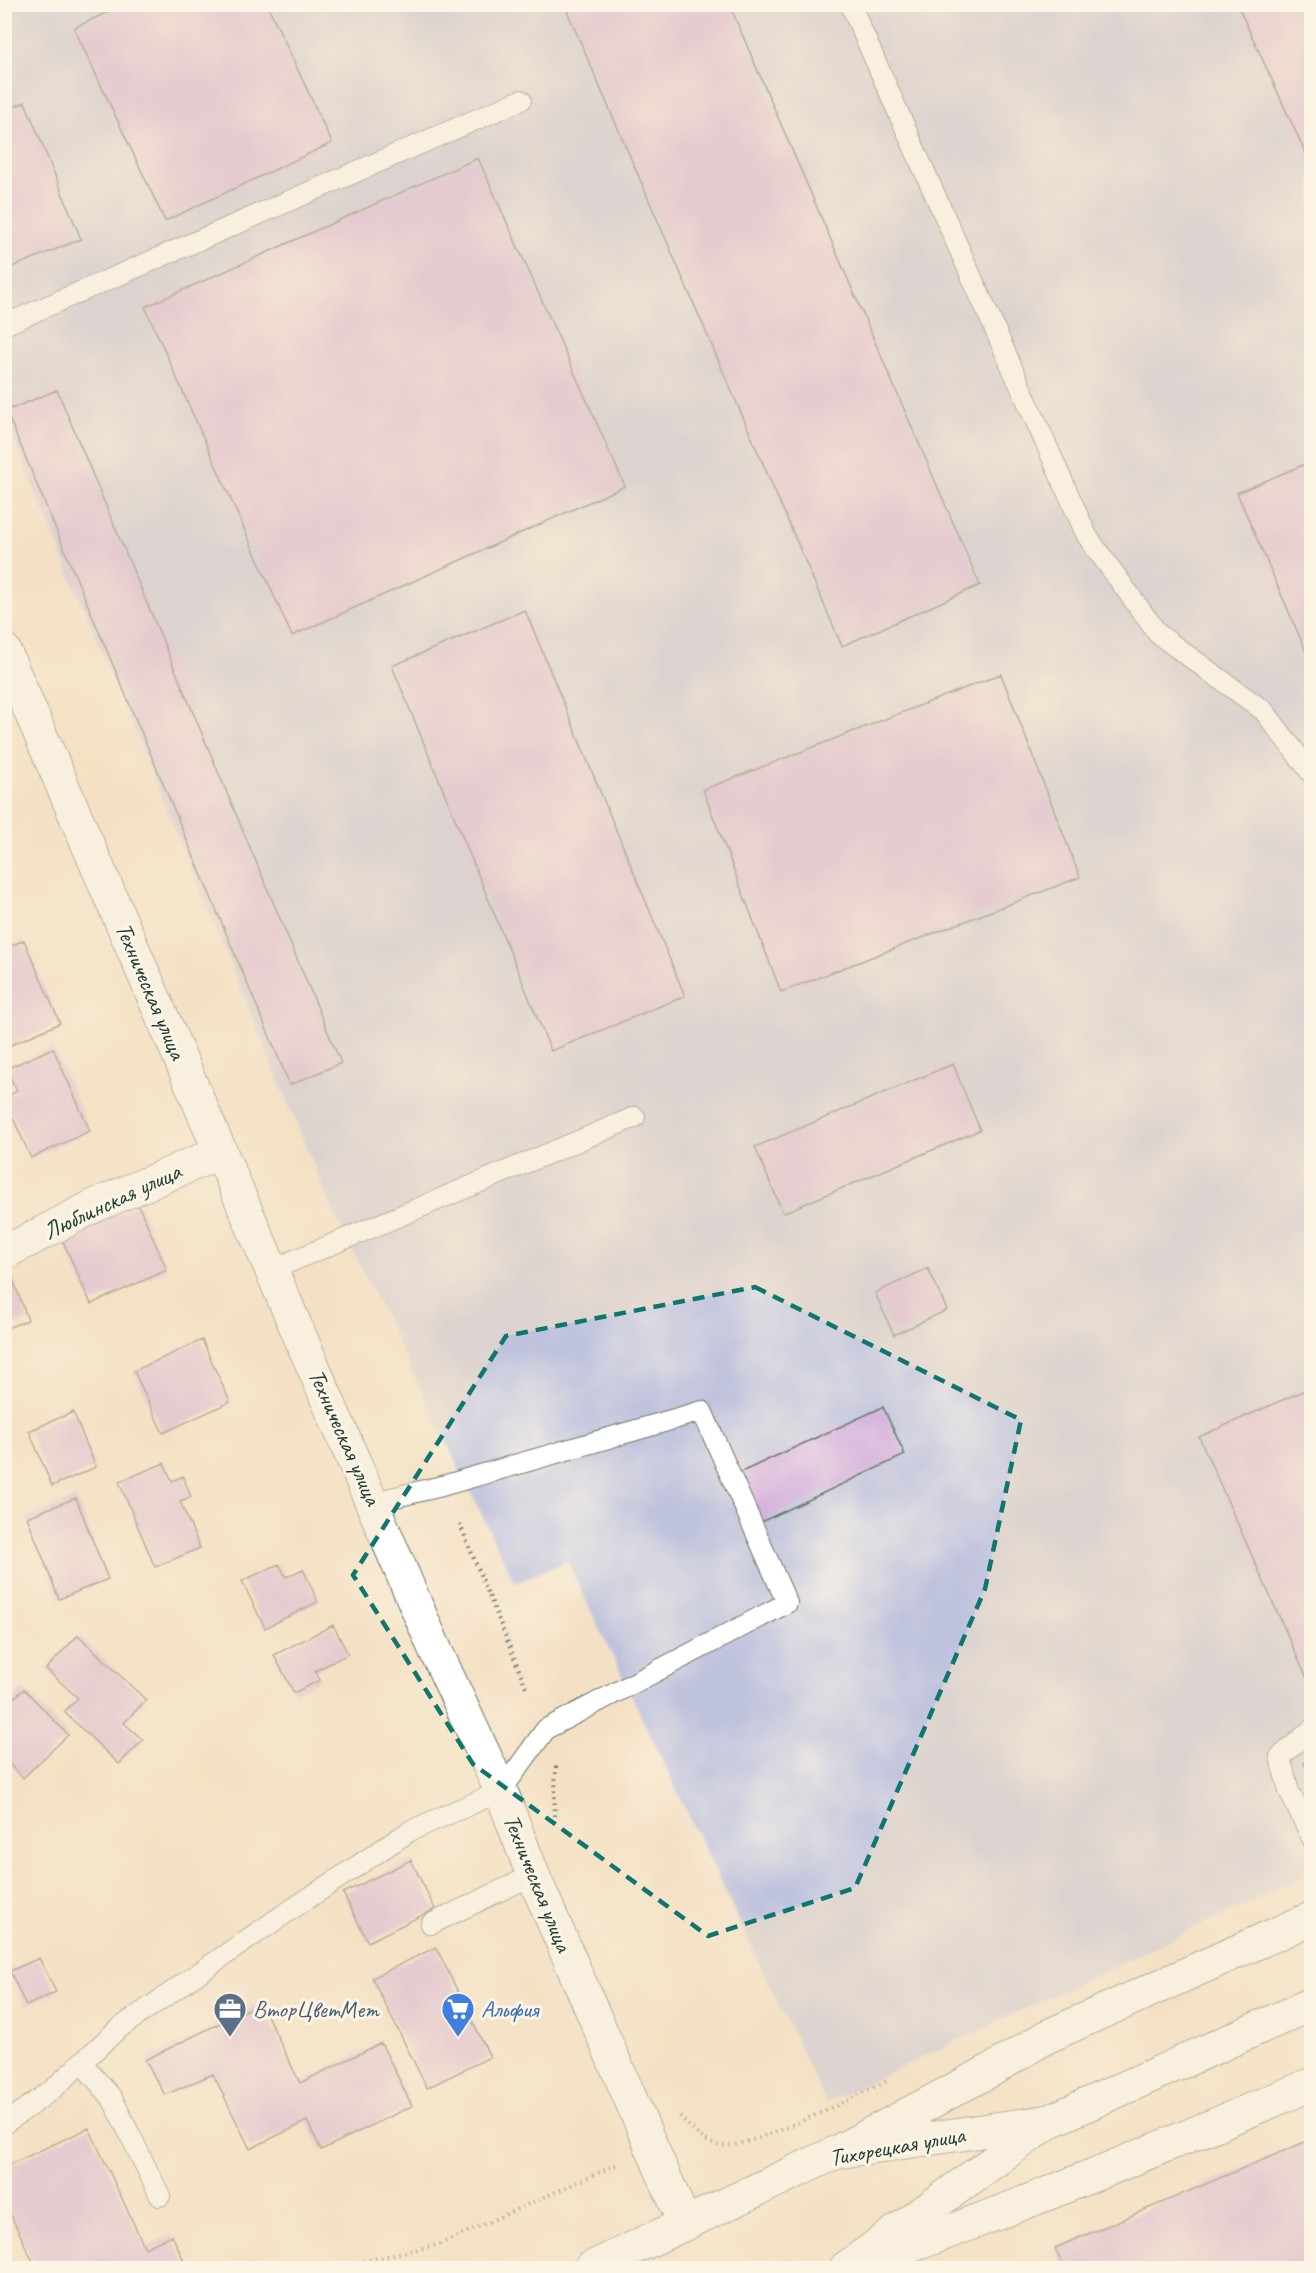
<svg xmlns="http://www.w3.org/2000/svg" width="1316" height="2273" font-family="Caveat,sans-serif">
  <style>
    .industrial { fill: #bfc2dd }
    .building { fill: #d3aedd }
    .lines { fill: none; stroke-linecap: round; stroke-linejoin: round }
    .service-casing { stroke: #6a7667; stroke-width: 22 }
    .minor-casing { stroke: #6a7667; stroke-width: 35 }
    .secondary-casing { stroke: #6a7667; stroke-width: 35 }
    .path { stroke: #6a7667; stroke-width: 4; stroke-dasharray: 1.5 4.5; stroke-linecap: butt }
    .service { stroke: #fff; stroke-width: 20 }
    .minor { stroke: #fff; stroke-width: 33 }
    .secondary { stroke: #fff; stroke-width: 33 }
    .marked { fill: none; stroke: #0f766e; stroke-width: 4.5; stroke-dasharray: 12 8; stroke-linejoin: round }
    .labels { text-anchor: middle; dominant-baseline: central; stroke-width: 6; stroke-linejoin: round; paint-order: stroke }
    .street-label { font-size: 24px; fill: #1f3d34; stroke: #fcf5e5 }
    .service-label { font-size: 24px; fill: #4e5e75; stroke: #fcf5e5; text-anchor: start }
    .shop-label { font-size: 24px; fill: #366cbe; stroke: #fcf5e5; text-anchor: start }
  </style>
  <rect width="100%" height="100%" fill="#fcf5e5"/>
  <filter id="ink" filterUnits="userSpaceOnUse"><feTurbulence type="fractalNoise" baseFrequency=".0167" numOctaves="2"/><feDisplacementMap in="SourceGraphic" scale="12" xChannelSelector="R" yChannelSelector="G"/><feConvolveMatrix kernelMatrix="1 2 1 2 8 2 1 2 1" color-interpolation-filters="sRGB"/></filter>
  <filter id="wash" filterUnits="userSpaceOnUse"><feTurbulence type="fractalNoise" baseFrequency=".008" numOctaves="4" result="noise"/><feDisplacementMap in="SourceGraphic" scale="24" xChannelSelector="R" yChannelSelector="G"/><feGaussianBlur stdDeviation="1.35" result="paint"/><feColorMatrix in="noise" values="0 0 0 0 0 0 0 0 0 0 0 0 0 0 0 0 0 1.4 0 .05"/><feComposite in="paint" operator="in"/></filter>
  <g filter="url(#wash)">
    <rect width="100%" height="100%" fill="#f4e1c5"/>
    <path class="industrial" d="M4,5H1311V1873L826,2103L567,1561L515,1583L328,1200L5,418Z"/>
    <g id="blocks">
      <path class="building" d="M124,4H267L332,143L165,221L74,28Z
        M564,4H729L980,585L842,646Z
        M1237,4H1312V167Z
        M25,102L81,239L5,270V111Z
        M478,158L625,486L292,636L145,307Z
        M57,390L341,1063L290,1085L6,411Z
        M1312,461V665L1237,493Z
        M525,610L685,996L551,1051L392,666Z
        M1001,674L1080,877L781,992L703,790Z
        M24,940L60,1023L4,1048V949Z
        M53,1048L90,1131L31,1158L4,1098L17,1091L6,1069Z
        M953,1064L980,1130L783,1213L755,1147Z
        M138,1204L167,1270L91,1304L62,1239Z
        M928,1268L947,1310L894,1335L875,1293Z
        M13,1279L28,1320L4,1329V1283Z
        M202,1340L230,1402L163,1433L134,1371Z
        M1312,1387V1690L1199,1437Z
        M883,1407L905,1455L761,1522L739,1473Z
        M73,1412L96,1467L52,1486L29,1431Z
        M164,1463L172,1481L183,1476L191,1497L180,1501L200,1548L155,1567L119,1482Z
        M76,1498L108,1579L59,1599L27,1517Z
        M279,1564L286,1577L303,1569L318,1602L265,1628L242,1581Z
        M333,1625L348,1654L315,1671L320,1680L294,1693L274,1655Z
        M78,1635L146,1700L124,1723L143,1740L119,1764L64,1712L78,1698L46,1669Z
        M24,1689L68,1735L23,1778L4,1759V1707Z
        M1312,1759V1779L1304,1763Z
        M411,1860L435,1909L368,1942L343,1893Z
        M436,1947L490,2057L427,2088L372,1978Z
        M39,1958L56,1992L26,2006L10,1971Z
        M261,2003L300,2083L381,2043L412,2106L321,2150L307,2121L250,2149L213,2074L165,2095L145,2060Z
        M89,2128L145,2248L172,2235L187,2268H36L4,2201V2167Z
        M1312,2139V2268H1064L1055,2248Z"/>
    </g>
  </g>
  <g filter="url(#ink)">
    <use href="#blocks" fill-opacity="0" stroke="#6a7667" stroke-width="1.5"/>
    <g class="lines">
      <g class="service-casing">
        <path id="service" d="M850,4L1087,536L1158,634L1264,711L1312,774
          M4,325L521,100
          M271,1270L635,1117
          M1312,1729L1280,1757L1289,1791L1312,1838
          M431,1924L533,1875
          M81,2062L112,2098L160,2196
          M4,2124L52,2090L118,2029L277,1919L410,1831L501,1791L546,1729L787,1603L702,1411L442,1486L374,1502"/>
      </g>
      <g class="minor-casing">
        <path id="minor" d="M4,650L434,1647L501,1791L533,1875L685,2224
          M4,1253L94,1206L221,1152"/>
      </g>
      <g class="secondary-casing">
        <path id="secondary" d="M837,2152L995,2068L1046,2037L1312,1918
          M883,2256C1028,2204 1170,2144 1312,2084
          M591,2268L837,2152L1044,2122
          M846,2268L1050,2121L1312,2004"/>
      </g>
      <path class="path" d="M460,1524L526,1687
        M554,1822L556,1766
        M680,2116C691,2128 701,2140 716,2145C743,2154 859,2094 889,2080
        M334,2268L440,2244L620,2163"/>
      <use href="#service" class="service"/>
      <use href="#minor" class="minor"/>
      <use href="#secondary" class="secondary"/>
    </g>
  </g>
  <path d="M0 0H1316V2273H0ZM755,1287L1021,1420L985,1589L855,1888L708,1936L473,1764L353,1575L506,1336Z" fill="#f4e1c5" fill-opacity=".55" fill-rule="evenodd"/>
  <path class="marked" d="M755,1287L1021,1420L985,1589L855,1888L708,1936L473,1764L353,1575L506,1336Z"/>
  <defs>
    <g id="office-pin" transform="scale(1.725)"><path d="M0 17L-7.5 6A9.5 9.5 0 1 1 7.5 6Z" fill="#5c6f8a" stroke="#fcf5e5"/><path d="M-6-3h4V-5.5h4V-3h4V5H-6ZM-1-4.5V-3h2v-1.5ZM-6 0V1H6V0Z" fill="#fff"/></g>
    <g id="supermarket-pin" transform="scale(1.725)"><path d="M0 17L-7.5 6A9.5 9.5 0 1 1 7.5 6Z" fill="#3f7fe0" stroke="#fcf5e5"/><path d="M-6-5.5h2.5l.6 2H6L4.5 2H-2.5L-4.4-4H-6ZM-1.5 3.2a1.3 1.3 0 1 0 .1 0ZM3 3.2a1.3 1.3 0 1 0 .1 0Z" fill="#fff"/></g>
  </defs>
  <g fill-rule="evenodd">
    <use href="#office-pin" x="230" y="2009"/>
    <use href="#supermarket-pin" x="458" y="2009"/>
  </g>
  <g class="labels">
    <g class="street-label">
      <text transform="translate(151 991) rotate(67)">Техническая улица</text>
      <text transform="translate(112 1201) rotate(-25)">Люблинская улица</text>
      <text transform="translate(345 1437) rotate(66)">Техническая улица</text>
      <text transform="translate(538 1883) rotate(68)">Техническая улица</text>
      <text transform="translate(897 2146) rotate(-10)">Тихорецкая улица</text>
    </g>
    <g class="service-label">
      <text x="253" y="2009">ВторЦветМет</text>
    </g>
    <g class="shop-label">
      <text x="481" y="2009">Альфия</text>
    </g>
  </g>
  <rect width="1316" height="2273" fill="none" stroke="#fcf5e5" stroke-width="24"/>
</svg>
